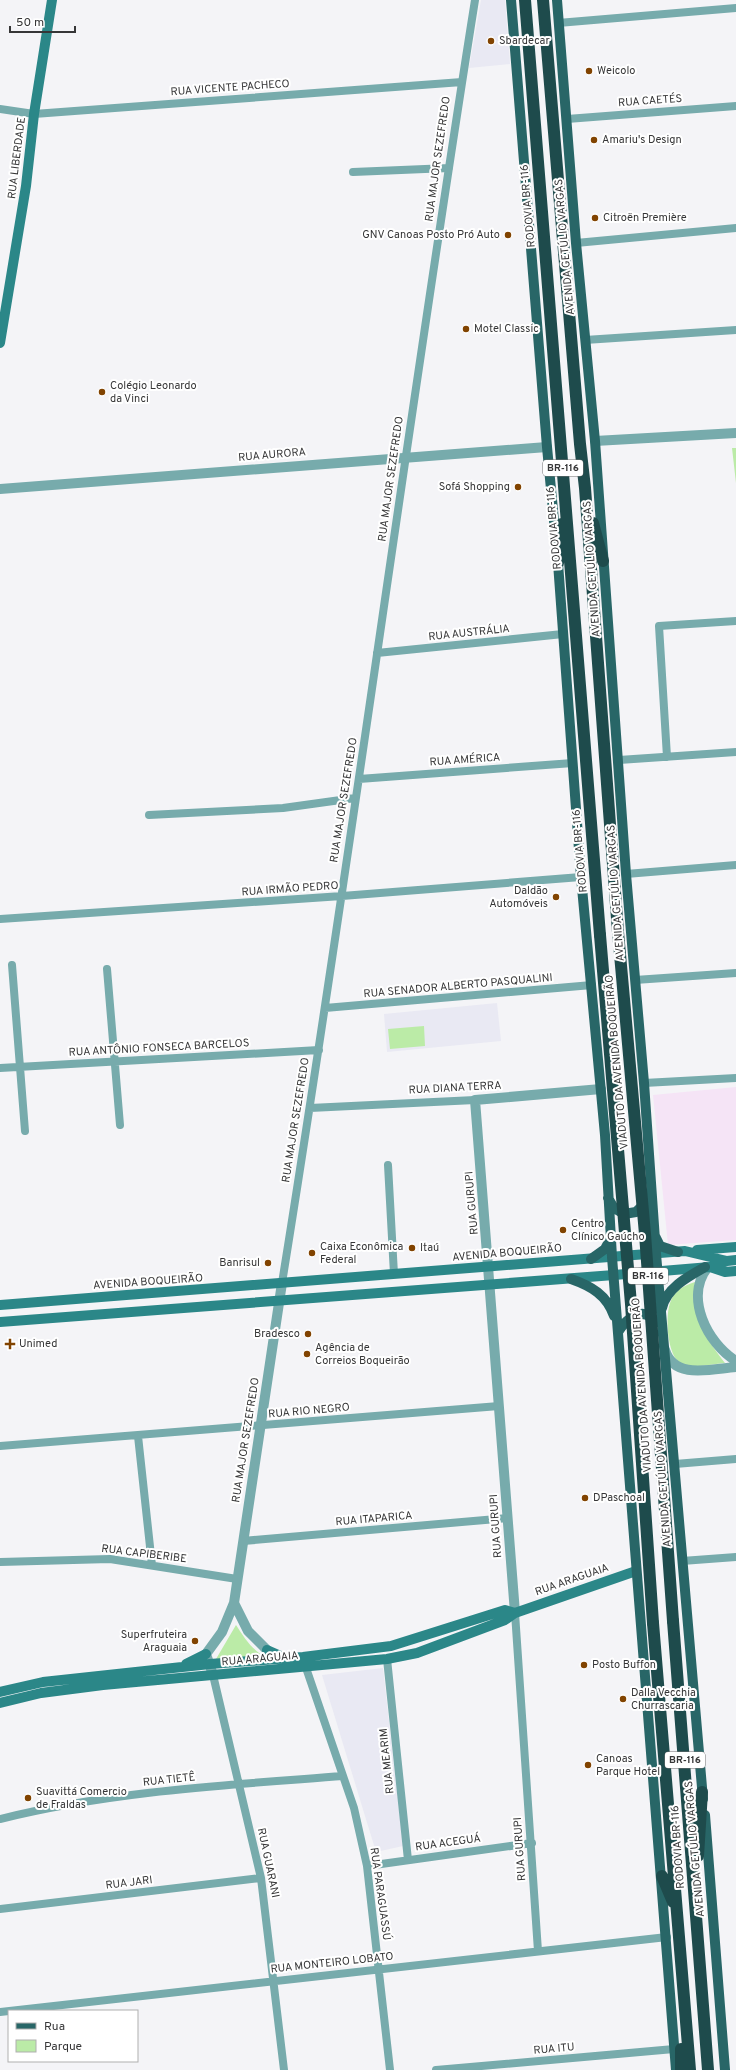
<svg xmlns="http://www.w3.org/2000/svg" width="736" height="2070" font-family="Overpass,sans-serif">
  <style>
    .built { fill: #e9e9f3 }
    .industrial { fill: #f5e4f6 }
    .green { fill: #bbeba7 }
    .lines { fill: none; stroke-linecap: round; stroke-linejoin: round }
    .minor { stroke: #77abac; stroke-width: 8 }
    .tertiary { stroke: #77abac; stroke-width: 10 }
    .secondary { stroke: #2b8788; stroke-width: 10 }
    .primary { stroke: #286667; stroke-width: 10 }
    .motorway { stroke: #1e4b4c; stroke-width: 12 }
    .motorway-bridge { stroke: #1e4b4c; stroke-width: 12 }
    .poi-dot { fill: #814300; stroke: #fff; stroke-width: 1.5 }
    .labels { text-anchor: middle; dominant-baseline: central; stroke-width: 4; stroke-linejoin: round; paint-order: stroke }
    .shield { fill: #fff; stroke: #727273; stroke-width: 1 }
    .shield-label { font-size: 10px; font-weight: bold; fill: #363637 }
    .poi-label { font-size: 11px; fill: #363637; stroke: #fff; text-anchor: start }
    .street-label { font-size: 11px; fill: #363637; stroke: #fff }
  </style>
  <rect width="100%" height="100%" fill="#f4f4f7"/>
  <path class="built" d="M481,0H505L510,64L469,68Z
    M497,1003L501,1041L387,1052L384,1014Z
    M383,1668L403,1846L376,1852L322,1675Z"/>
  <path class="industrial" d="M736,1087V1240L668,1245L653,1095Z"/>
  <path class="green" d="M732,448H736V483Z
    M424,1026L425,1046L390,1049L388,1029Z
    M695,1282C690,1314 706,1339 725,1363C712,1364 694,1369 682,1364C667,1358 665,1317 670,1303C674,1291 683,1286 695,1282Z
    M236,1625C244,1637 251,1649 264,1656L216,1659Z"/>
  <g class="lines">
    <path class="minor" d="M558,23L736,8
      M0,109L34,114L462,82
      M567,119L736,106
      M353,172L449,168
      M576,243L736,228
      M585,340L736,330
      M377,653L563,634
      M667,757L659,626L736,621
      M619,760L736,752
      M359,779L573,763
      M149,815L283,808L355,798
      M626,874L736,865
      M0,919L342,896L581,877
      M12,965L25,1131
      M107,969L120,1125
      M635,980L736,973
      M325,1008L592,985
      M0,1068L319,1050
      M644,1083L736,1078
      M310,1108L475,1100
      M388,1165L394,1274
      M282,1283C351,856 407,427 475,0
      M138,1436L152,1565
      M0,1446L499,1406
      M675,1464L736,1459
      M243,1541L508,1518
      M682,1561L736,1557
      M0,1562L110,1559L237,1579
      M515,1613L538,1951
      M387,1659L408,1860
      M304,1662L354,1808L367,1866L390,2070
      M213,1675L261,1878L284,2070
      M0,1819C112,1791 228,1785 343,1776
      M367,1866L532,1843
      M0,1909L261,1878
      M0,2012L667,1937
      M436,2070L674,2049"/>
    <path class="tertiary" d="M595,441L736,433
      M0,489L547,447
      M708,1267C684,1297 707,1343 736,1361
      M665,1350C674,1380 711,1369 736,1367
      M234,1603L248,1631L267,1650V1658
      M515,1613L475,1100L601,1089
      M213,1675L206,1654L222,1632L234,1603L282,1283"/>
    <path class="secondary" d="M0,343L26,186L34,114L52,0
      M697,1250L736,1247
      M710,1267L725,1272L736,1271
      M0,1305L685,1251L727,1261
      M0,1322L614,1275L710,1267L727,1261L736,1260
      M267,1650L283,1657
      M186,1664L206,1654
      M0,1692L43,1682L210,1664L303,1657L391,1646L505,1610L515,1613
      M0,1703L41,1693L103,1685L387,1659L417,1653L505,1620L515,1613L636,1571"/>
    <path class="primary" d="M511,0L547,447L558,563L581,877L605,1135L612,1257L676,2070
      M557,0L576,243L595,441L626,874L644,1083L656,1254L703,1799
      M608,1198L614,1208L624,1214L636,1212L646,1202
      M655,1236L660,1246L678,1252
      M591,1259L605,1249L611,1238
      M571,1279C591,1286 607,1295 614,1316
      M662,1308C666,1288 689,1276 705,1267
      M618,1332C627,1318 643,1305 656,1322
      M705,1815L725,2070"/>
    <path class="motorway" d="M525,0L600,935
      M543,0L580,444L585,488L618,932
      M593,523L603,561
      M558,563L562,524
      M673,1621L708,2070
      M653,1623L690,2070
      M698,1856L702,1792
      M662,1876L673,1902
      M681,2049V2070"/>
    <path class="motorway-bridge" d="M618,932L645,1234L673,1621
      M600,935L631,1304L653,1623"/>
  </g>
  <g class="poi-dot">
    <circle cx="491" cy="41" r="4"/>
    <circle cx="589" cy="71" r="4"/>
    <circle cx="594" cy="140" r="4"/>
    <circle cx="595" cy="218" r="4"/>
    <circle cx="508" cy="235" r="4"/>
    <circle cx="466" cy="329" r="4"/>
    <circle cx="102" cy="392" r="4"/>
    <circle cx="518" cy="487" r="4"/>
    <circle cx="556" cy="897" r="4"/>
    <circle cx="563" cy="1230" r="4"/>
    <circle cx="412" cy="1248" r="4"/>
    <circle cx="312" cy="1253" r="4"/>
    <circle cx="268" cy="1263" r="4"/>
    <circle cx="308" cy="1334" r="4"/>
    <path d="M8 1338h4v4h4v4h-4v4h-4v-4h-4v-4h4z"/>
    <circle cx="307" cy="1354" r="4"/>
    <circle cx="585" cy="1498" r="4"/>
    <circle cx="195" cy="1641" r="4"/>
    <circle cx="584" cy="1665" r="4"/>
    <circle cx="623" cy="1699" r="4"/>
    <circle cx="588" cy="1765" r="4"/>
    <circle cx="28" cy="1798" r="4"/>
  </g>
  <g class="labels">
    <g class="shield">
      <rect x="543" y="460" width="40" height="16" rx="3"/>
      <rect x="628" y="1268" width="40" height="16" rx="3"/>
      <rect x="665" y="1752" width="40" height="16" rx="3"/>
    </g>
    <g class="shield-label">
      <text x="563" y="468">BR-116</text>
      <text x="648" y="1276">BR-116</text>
      <text x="685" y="1760">BR-116</text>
    </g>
    <g class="poi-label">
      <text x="499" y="41">Sbardecar</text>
      <text x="597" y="71">Weicolo</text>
      <text x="602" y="140">Amariu's Design</text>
      <text x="603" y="218">Citroën Première</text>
      <text x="500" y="235" text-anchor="end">GNV Canoas Posto Pró Auto</text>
      <text x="474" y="329">Motel Classic</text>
      <text x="110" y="386">Colégio Leonardo<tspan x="110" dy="13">da Vinci</tspan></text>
      <text x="510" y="487" text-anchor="end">Sofá Shopping</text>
      <text x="548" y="891" text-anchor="end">Daldão<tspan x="548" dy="13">Automóveis</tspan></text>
      <text x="571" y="1224">Centro<tspan x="571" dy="13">Clínico Gaúcho</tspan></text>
      <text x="320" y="1247">Caixa Econômica<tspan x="320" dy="13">Federal</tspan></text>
      <text x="420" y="1248">Itaú</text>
      <text x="260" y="1263" text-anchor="end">Banrisul</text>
      <text x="300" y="1334" text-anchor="end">Bradesco</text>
      <text x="19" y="1344">Unimed</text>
      <text x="315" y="1348">Agência de<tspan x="315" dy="13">Correios Boqueirão</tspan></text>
      <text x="593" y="1498">DPaschoal</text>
      <text x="187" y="1635" text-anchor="end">Superfruteira<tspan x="187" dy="13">Araguaia</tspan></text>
      <text x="592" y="1665">Posto Buffon</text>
      <text x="631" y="1693">Dalla Vecchia<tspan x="631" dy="13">Churrascaria</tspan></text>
      <text x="596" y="1759">Canoas<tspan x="596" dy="13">Parque Hotel</tspan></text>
      <text x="36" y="1792">Suavittá Comercio<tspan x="36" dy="13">de Fraldas</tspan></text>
    </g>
    <g class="street-label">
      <text transform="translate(230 88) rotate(-4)">RUA VICENTE PACHECO</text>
      <text transform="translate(650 101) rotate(-4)">RUA CAETÉS</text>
      <text transform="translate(17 158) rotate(-83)">RUA LIBERDADE</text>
      <text transform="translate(438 159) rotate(-82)">RUA MAJOR SEZEFREDO</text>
      <text transform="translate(528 206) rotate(-95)">RODOVIA BR-116</text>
      <text transform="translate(565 247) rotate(-95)">AVENIDA GETÚLIO VARGAS</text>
      <text transform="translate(272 455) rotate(-5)">RUA AURORA</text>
      <text transform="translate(391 479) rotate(-82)">RUA MAJOR SEZEFREDO</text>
      <text transform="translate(554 528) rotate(-95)">RODOVIA BR-116</text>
      <text transform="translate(592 569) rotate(-94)">AVENIDA GETÚLIO VARGAS</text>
      <text transform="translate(469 633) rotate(-6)">RUA AUSTRÁLIA</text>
      <text transform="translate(465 760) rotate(-4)">RUA AMÉRICA</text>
      <text transform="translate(344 800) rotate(-81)">RUA MAJOR SEZEFREDO</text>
      <text transform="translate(580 851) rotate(-95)">RODOVIA BR-116</text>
      <text transform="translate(290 889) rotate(-4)">RUA IRMÃO PEDRO</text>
      <text transform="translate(616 893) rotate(-94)">AVENIDA GETÚLIO VARGAS</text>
      <text transform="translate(458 986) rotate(-5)">RUA SENADOR ALBERTO PASQUALINI</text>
      <text transform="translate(159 1048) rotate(-3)">RUA ANTÔNIO FONSECA BARCELOS</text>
      <text transform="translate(617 1062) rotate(-95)">VIADUTO DA AVENIDA BOQUEIRÃO</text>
      <text transform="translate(455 1088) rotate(-3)">RUA DIANA TERRA</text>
      <text transform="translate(296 1120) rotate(-81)">RUA MAJOR SEZEFREDO</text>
      <text transform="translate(472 1203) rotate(-95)">RUA GURUPI</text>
      <text transform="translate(507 1253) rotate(-5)">AVENIDA BOQUEIRÃO</text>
      <text transform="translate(148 1282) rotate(-4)">AVENIDA BOQUEIRÃO</text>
      <text transform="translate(642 1385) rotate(-94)">VIADUTO DA AVENIDA BOQUEIRÃO</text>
      <text transform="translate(309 1411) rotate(-5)">RUA RIO NEGRO</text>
      <text transform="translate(246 1440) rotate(-81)">RUA MAJOR SEZEFREDO</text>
      <text transform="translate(663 1479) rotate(-94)">AVENIDA GETÚLIO VARGAS</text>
      <text transform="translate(374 1519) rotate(-5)">RUA ITAPARICA</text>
      <text transform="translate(496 1526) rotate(-94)">RUA GURUPI</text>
      <text transform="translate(144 1554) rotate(7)">RUA CAPIBERIBE</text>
      <text transform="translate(572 1580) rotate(-19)">RUA ARAGUAIA</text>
      <text transform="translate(260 1659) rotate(-5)">RUA ARAGUAIA</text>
      <text transform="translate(387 1761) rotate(-96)">RUA MEARIM</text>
      <text transform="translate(169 1780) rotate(-6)">RUA TIETÊ</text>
      <text transform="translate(448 1843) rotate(-8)">RUA ACEGUÁ</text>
      <text transform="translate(678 1847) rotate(-94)">RODOVIA BR-116</text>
      <text transform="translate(520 1849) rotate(-94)">RUA GURUPI</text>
      <text transform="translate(695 1849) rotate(-95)">AVENIDA GETÚLIO VARGAS</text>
      <text transform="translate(268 1863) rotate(78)">RUA GUARANI</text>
      <text transform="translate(129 1883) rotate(-7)">RUA JARI</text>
      <text transform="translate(380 1894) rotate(82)">RUA PARAGUASSÚ</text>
      <text transform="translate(332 1963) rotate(-6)">RUA MONTEIRO LOBATO</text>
      <text transform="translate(554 2049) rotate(-5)">RUA ITU</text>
    </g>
  </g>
  <rect x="8" y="2010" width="130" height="52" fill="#ffffff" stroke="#afafaf"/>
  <rect x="16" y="2023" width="20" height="6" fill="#286667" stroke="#afafaf"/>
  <text x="44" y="2030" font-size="12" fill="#363637">Rua</text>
  <rect x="16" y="2040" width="20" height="12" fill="#bbeba7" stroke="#afafaf"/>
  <text x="44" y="2050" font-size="12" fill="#363637">Parque</text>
  <path d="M10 26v6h65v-6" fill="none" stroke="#363637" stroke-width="2"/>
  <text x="16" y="26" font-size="12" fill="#363637" stroke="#ffffff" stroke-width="3" paint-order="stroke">50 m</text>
</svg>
